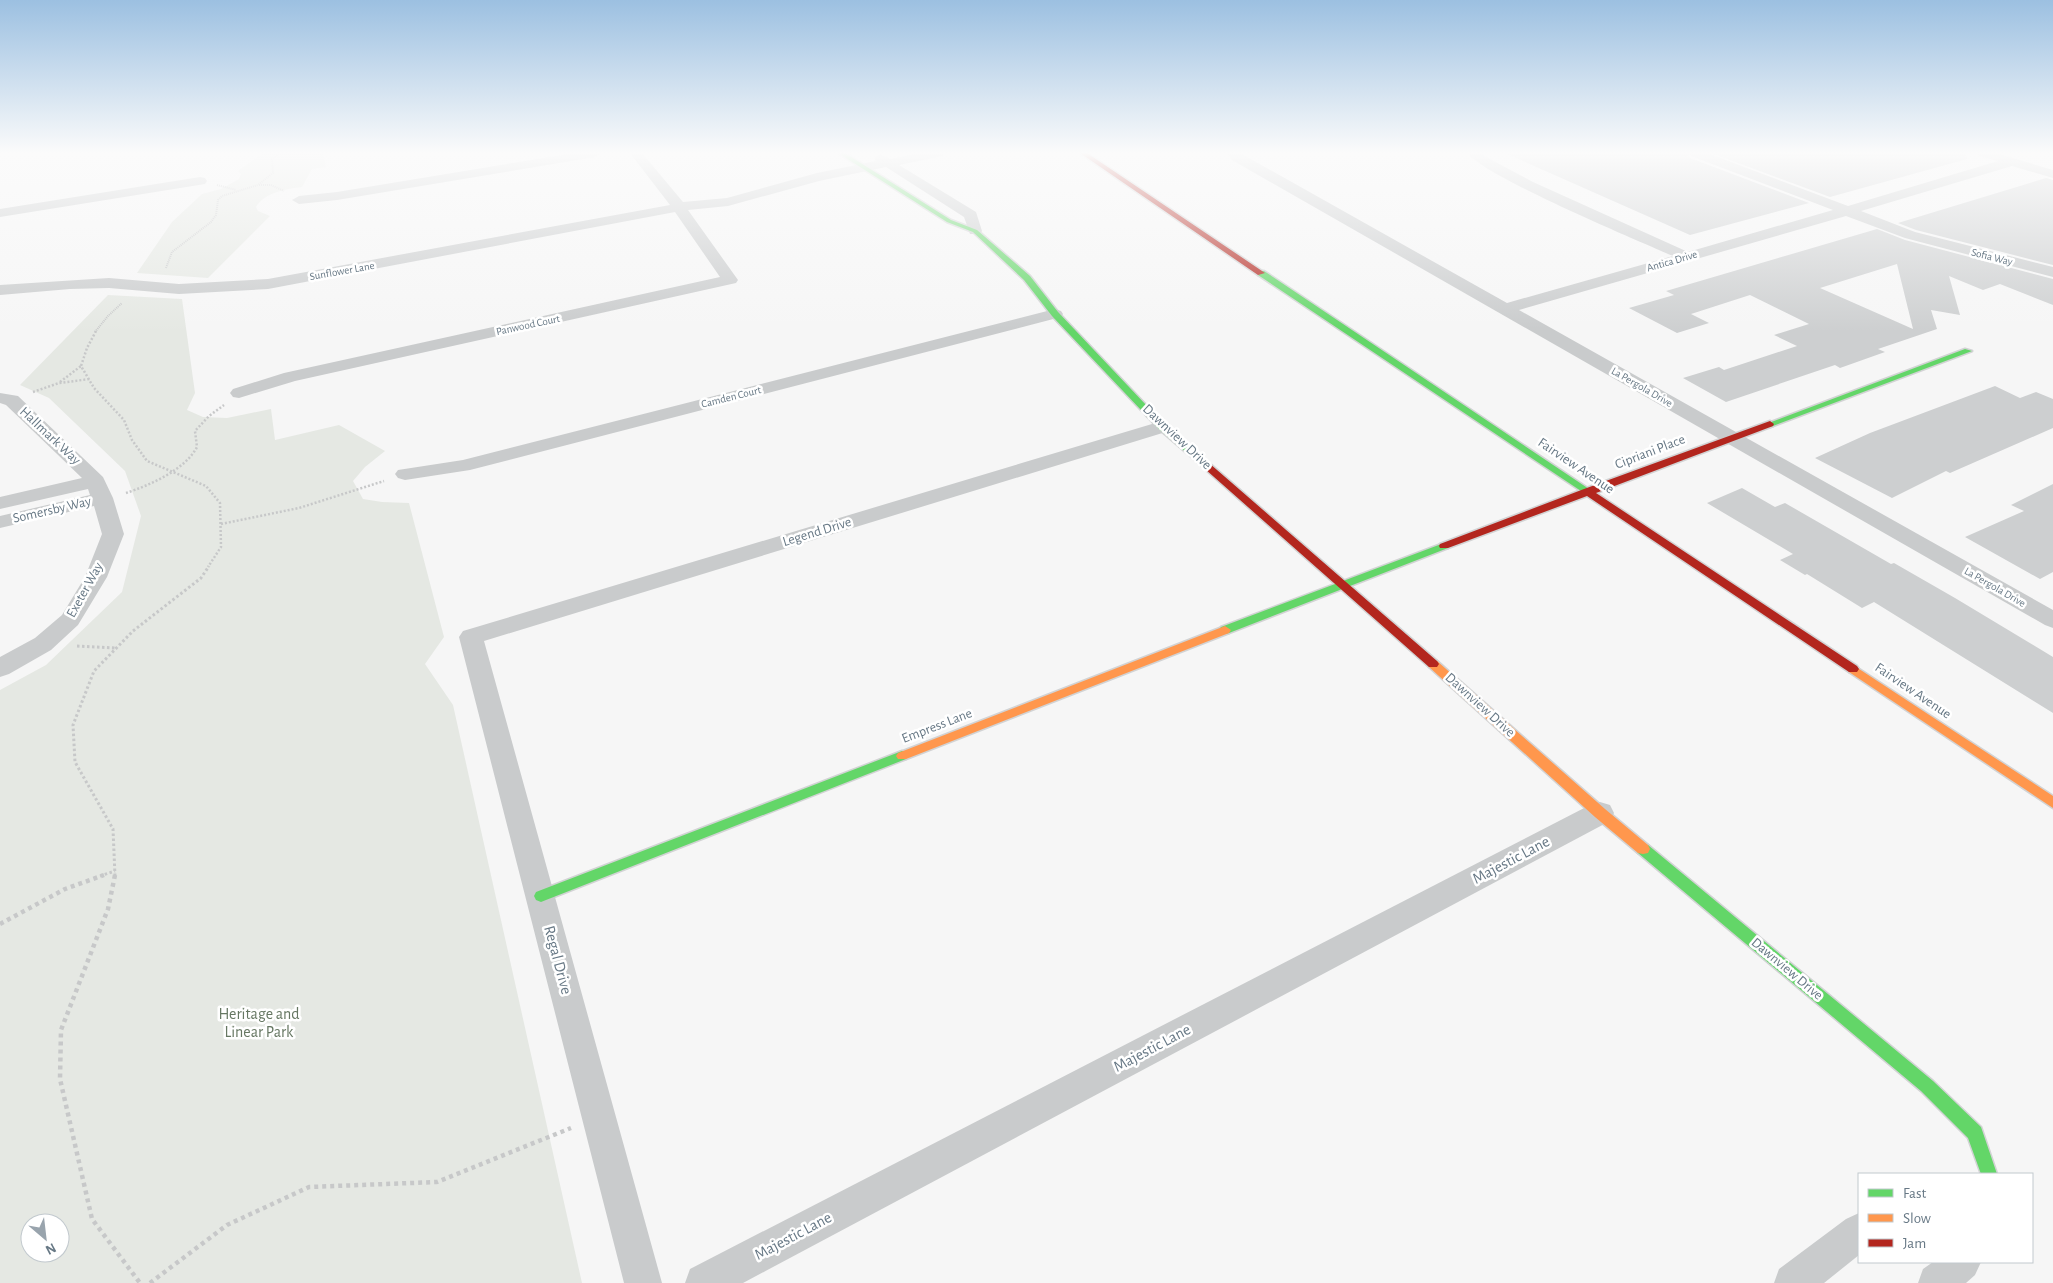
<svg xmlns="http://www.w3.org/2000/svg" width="2053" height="1283" font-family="'Alegreya Sans',sans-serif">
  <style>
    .green { fill: #e5e8e3; fill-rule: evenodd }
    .building { fill: #cdcfd0; fill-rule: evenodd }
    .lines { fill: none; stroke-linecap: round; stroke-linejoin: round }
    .fast-casing { stroke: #d2d3d4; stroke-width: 3 }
    .slow-casing { stroke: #d2d3d4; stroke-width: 3 }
    .jam-casing { stroke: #d2d3d4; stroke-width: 3 }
    .path-far3 { stroke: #c7c8c9; stroke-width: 2; stroke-dasharray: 1 1; stroke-linecap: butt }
    .path-far2 { stroke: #c7c8c9; stroke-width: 2.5; stroke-dasharray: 2 2; stroke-linecap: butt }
    .path-far1 { stroke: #c7c8c9; stroke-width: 3; stroke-dasharray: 2.5 2.5; stroke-linecap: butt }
    .path { stroke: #c7c8c9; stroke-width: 4.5; stroke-dasharray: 4 4; stroke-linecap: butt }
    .street { fill: #c9cbcc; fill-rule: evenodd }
    .fast { fill: #63d668; fill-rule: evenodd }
    .slow { fill: #ff974d; fill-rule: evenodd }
    .jam { fill: #b3261e; fill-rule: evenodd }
    .labels { text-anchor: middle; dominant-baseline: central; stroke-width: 5; stroke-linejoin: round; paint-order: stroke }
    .far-street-label { font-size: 11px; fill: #677885; stroke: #fff }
    .street-label { font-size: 14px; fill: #677885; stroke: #fff }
    .near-street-label { font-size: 16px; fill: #677885; stroke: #fff }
    .near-park-label { font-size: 16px; fill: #667762; stroke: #fff }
  </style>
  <rect width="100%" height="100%" fill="#f6f6f6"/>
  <path class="green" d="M263,153H323L326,167L312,169L302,187C287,189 265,192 256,207L258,211L270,216L208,278L137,273L172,222L202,194L221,189L239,179L241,174L238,171Z
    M108,295L182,299L195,393L187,410L203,417L227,418L271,409L275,440L339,425L385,451L365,467L353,481L363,499L382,502L409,503L444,637L425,664L453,705L582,1283H0V690L46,665L122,592L141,516L125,471L49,398L20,385ZM30,1223H60V1253H30Z"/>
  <path class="building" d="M1505,153H1688L1690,158L1809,203L1690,235Z
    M1711,153H1966L1967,159L1830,197Z
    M2046,178L2053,180V265L1916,230L1898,223Z
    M1877,229L1905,240L2053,279V305L2000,284L1983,290L1949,276L1960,315L1931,310L1937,329L1878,349L1885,352L1840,368L1835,365L1726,402L1683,378L1719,367L1724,370L1797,346L1774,335L1809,324L1750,295L1691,314L1709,323L1677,333L1629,308L1674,295L1666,291ZM1897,264L1913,329L1820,288Z
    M1995,386L2020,398L2036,392L2053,399V428L1950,473L1946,471L1892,498L1815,458L1870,433Z
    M2053,484V572L2040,579L1965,537L2024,511L2011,505Z
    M1742,488L1775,507L1785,503L1891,564L1894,563L1955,598L2053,657V713L1874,602L1862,608L1807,574L1805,575L1780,560L1793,554L1707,503Z"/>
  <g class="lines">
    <g class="fast-casing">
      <path id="fast" d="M838,153H845L951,220L977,230L1030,276L1058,312L1165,425L1194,450V454H1188L1159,429L1052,316L1024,280L973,232L947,222Z
        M1258,271H1264L1592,491L1587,494L1584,493L1258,275Z
        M1965,349L1972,351L1773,426L1770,427L1766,424Z
        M1444,543L1449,546L1448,548L1229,633L1225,634L1219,630L1221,627Z
        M902,751L906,753L908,756L906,759L546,900L541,902L536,900L534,896L536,892Z
        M1643,844L1648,845L1933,1081L1981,1127L1997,1174H1981L1968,1138L1921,1091L1638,853L1636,849L1638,845Z"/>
    </g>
    <g class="slow-casing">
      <path id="slow" d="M1225,626L1231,630L1229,633L906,759H898L896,756L898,753Z
        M1433,660L1437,661L1605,809L1648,845L1650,849L1648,853L1643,854L1638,853L1595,817L1429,667L1427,664Z
        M1853,665L2053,796V808L1849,672L1847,669Z"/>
    </g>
    <g class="jam-casing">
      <path id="jam" d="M1080,153H1087L1265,273L1258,275Z
        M1770,421L1774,424L1773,426L1596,493L1857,666L1859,669L1857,672H1849L1587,496L1448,548H1440L1439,546L1440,544L1584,489Z
        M1191,449L1194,450L1437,661L1439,664L1437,667H1429L1188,454V450Z"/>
    </g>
    <path class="path-far3" d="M217,185L236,190
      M259,185H271L284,191
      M166,268L172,252L211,222L216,215L218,200L222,196L258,185L273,173L272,159L280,153
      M95,332L108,316L122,303"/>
    <path class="path-far2" d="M96,331L87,348L81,366L94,388L124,420L132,440L147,461L206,486L220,503L221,547L208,567
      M60,382L81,366
      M33,392L59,383L90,379
      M126,493C150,485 185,470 197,447L195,431L209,416L224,405
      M221,524L299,508L384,481"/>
    <path class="path-far1" d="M77,646L116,648
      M100,876L115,871
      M115,876L113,829L75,762L73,725L94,671L133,631L201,578L209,566"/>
    <path class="path" d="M115,875L108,909L61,1030L60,1079L92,1219L140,1283
      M0,924L65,889L104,875
      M150,1283L227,1225L309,1187L437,1182L571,1128"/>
    <path class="street" d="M574,153H601L595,157L337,200L299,204L292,200L299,196L337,192Z
      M630,153H642L683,202L727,198L817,173L876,161L874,158L880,154L890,159L920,153H944L943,156L899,165L976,212L982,231L980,234H970L964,217L886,167L819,181L728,206L688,210L738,280L736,283L295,381L239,398L233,397L230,393L233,389L284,373L720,277L675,212L268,289L179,294L109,288L70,289L0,295V285L109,278L179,284L268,279L670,205Z
      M1227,153H1240L1507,303L1673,256C1639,241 1481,175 1468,153H1481L1488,158L1533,182L1688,252L1833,210L1691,156L1690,153H1707L1848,206L1998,161L1979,156L1978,153H1996L2053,170V178L2012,166L1861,211L1915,232L2053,267V277L1905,238L1846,216L1519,310L2053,610V628L2045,625L1232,160Z
      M200,177L205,178L207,181L205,184L0,217V209Z
      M1055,309L1061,311L1063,314L1061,317L470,470L405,480L398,478L395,474L398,470L463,460Z
      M0,393L18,396L103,477L113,498L124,534L107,577L78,625L51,650L9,674L0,677V657L35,638L62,615L85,577L102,534L94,506L0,528V516L90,495L88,489L0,509V497L82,478L6,405L0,403Z
      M1162,421L1169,423L1171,427L1169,431L484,641L662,1283H624L459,637L463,631Z
      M1600,802L1610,805L1614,813L1610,821L743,1283H685L690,1269L1590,805Z
      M1859,1213V1255L1824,1283H1774L1779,1269L1846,1219Z
      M1933,1262H1981L1975,1275L1966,1283H1918L1923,1269Z"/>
    <use href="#fast" class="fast"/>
    <use href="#slow" class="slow"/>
    <use href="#jam" class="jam"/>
  </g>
  <linearGradient id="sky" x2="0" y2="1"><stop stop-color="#9cc0e1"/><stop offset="0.46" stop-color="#fbfbfb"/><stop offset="1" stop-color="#fbfbfb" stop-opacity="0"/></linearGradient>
  <rect width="2053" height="332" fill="url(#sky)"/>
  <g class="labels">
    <g class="far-street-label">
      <text transform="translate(1992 257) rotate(14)">Sofia Way</text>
      <text transform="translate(1672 261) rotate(-16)">Antica Drive</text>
      <text transform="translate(342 271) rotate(-10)">Sunflower Lane</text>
      <text transform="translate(528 325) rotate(-12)">Panwood Court</text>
      <text transform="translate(1642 387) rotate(30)">La Pergola Drive</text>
      <text transform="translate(731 397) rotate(-14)">Camden Court</text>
      <text transform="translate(1995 587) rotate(30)">La Pergola Drive</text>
    </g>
    <g class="street-label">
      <text transform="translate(50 436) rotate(43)">Hallmark Way</text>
      <text transform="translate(1177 437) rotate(43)">Dawnview Drive</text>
      <text transform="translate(1650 452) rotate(-21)">Cipriani Place</text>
      <text transform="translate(1576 466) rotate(34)">Fairview Avenue</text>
      <text transform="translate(52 510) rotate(-13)">Somersby Way</text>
      <text transform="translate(817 532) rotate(-17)">Legend Drive</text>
      <text transform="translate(85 590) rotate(-61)">Exeter Way</text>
      <text transform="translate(1913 691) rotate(34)">Fairview Avenue</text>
      <text transform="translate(1480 705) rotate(42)">Dawnview Drive</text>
      <text transform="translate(937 726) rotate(-21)">Empress Lane</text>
      <text transform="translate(1787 969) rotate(40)">Dawnview Drive</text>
    </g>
    <g class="near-street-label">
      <text transform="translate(1511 860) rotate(-28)">Majestic Lane</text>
      <text transform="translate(558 960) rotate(75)">Regal Drive</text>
      <text transform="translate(1152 1048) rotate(-28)">Majestic Lane</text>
      <text transform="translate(793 1236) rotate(-28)">Majestic Lane</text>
    </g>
    <g class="near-park-label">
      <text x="259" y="1014">Heritage and<tspan x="259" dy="18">Linear Park</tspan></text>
    </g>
  </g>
  <rect x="1858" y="1173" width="175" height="90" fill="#ffffff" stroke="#c2c9ce"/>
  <rect x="1868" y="1189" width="25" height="8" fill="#63d668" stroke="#c2c9ce"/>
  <text x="1903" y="1198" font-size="15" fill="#677885">Fast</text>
  <rect x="1868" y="1214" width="25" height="8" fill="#ff974d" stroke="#c2c9ce"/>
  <text x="1903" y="1223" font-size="15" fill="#677885">Slow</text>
  <rect x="1868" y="1239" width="25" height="8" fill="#b3261e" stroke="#c2c9ce"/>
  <text x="1903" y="1248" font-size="15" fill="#677885">Jam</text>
  <g transform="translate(45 1238) rotate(152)"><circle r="24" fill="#ffffff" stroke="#c2c9ce"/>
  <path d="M0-4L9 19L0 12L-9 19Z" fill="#99a4ad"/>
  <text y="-8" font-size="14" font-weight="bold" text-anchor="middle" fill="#677885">N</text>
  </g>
</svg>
